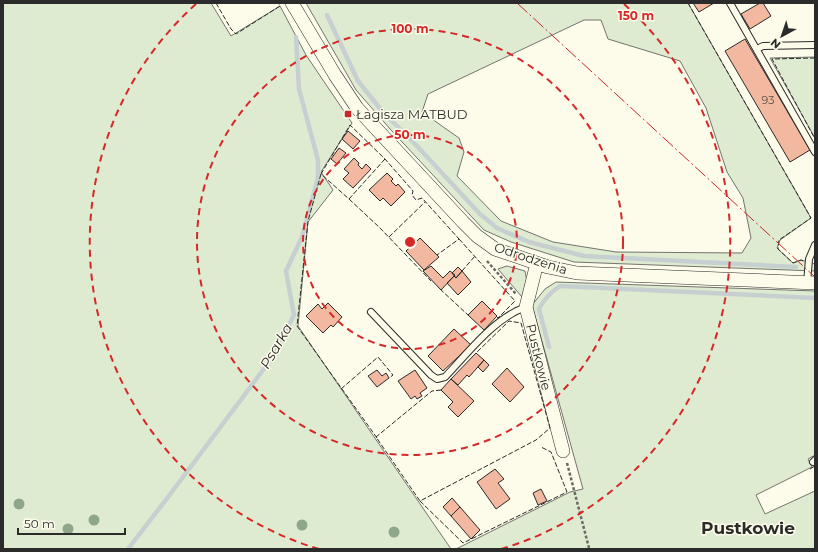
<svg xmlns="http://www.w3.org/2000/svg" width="818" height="552" font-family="Montserrat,sans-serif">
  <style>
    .green { fill: #deebd1; stroke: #74746e; fill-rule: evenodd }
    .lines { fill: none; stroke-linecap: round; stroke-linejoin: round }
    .stream { stroke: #c7d0d0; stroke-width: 4.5 }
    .building { fill: #f2b8a0; stroke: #2b2b2b }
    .service-casing { stroke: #2b2b2b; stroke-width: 8 }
    .minor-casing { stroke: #2b2b2b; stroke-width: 14 }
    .path { stroke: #6a6964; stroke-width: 2.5; stroke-dasharray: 3 2; stroke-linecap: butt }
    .service { stroke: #fdfbea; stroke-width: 6 }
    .minor { stroke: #fdfbea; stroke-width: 13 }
    .fence { stroke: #2b2b2b; stroke-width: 1; stroke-dasharray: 5 2; stroke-linecap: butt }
    .power { stroke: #c62828; stroke-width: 1; stroke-dasharray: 14 3 2 3; stroke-linecap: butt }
    .tree { fill: #8ea78a }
    .ring { fill: none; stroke: #d62828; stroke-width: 2; stroke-dasharray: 7 5 }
    .poi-dot { fill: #c62828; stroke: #fdfbea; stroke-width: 1.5 }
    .labels { text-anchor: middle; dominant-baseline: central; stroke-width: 3; stroke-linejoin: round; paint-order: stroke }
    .number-label { font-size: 11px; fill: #5d4e48 }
    .poi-label { font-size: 13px; fill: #2b2b2b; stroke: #fdfbea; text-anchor: start }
    .street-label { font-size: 13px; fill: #2b2b2b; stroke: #fdfbea }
    .water-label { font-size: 14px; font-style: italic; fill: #2b2b2b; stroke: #fdfbea }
    .district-label { font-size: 17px; font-weight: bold; fill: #2b2b2b; stroke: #fdfbea }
    .centre { fill: #d62828; stroke: #fdfbea; stroke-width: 2 }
    .ring-label { font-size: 12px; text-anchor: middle; font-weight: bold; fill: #d62828; stroke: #fdfbea; stroke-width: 3; stroke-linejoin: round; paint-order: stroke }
  </style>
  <rect width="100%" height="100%" fill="#fdfbea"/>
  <path class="green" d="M3,3H211L231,36L280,6L306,55L352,123L321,172L333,190L308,222L298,326L451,549H3Z
    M306,3H688L811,218L780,240L777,248L793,263L801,260L815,264V271L574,262L511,242L484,230L391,130L356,90ZM584,20H601L608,39L680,61L706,108L727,172L743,198L751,238L742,253L616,252L553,242L501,221L457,176L464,152L459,138L422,112L428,94Z
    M815,57V138L770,58Z
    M507,266L525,271L527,282L522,297L498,269Z
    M556,282L815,291V455L808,459L812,467L756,495L765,514L815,491V549H456L570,492L583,489L532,305L545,289Z"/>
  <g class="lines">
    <path class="stream" d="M327,15L358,81L382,111L416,145L480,214L497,228L529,242L584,256L796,267
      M549,347L539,309C544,299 551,292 560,286L815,298
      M128,549L165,501L272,358L294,315L286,271L302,237L318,178V160L299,89L296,37"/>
  </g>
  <path class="building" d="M693,3H714L699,12Z
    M760,3H763L771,16L750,29L741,14Z
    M745,39L810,150L790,162L725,51Z
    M348,131L360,141L353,149L342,139Z
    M339,148L346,153L337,164L331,159Z
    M354,158L359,163L358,165L362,169L366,164L371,169L353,188L343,179L349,173L344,169Z
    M387,173L393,179L391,181L396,186L398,184L405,192L391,206L383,198L380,201L369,190Z
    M420,238L439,257L424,270L406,251Z
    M431,266L443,278L450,271L455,275L441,290L423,271Z
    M458,267L462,271L456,278L452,273Z
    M462,271L471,282L458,295L447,283L454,276L456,278Z
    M482,301L497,316L484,330L468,315Z
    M328,303L342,317L333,327L331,325L323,333L306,316L318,304L322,309Z
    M454,329L471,345L443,371L428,356Z
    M476,353L484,360L469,377L467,375L458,385L451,379Z
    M484,360L489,365L483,372L478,367Z
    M507,368L524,387L510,402L492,384Z
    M377,370L382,376L386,373L389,378L377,387L368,376Z
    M415,370L427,388L420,393L422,396L417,399L415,396L411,399L398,381Z
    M451,379L474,401L458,417L448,407L453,402L441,390Z
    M495,469L504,479L498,483L510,499L496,509L477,482Z
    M541,489L547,501L538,505L533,493Z
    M452,498L460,507L451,516L443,507Z
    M460,507L480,530L471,539L451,516Z"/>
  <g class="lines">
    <g class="service-casing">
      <path id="service" d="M730,3L815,152
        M757,49L763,46L815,45
        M807,283L809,259L815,245
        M371,312L431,375L437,379L445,377C468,353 494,318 526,307
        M813,462L815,460"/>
    </g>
    <g class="minor-casing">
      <path id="minor" d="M292,3L335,75L357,108L463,222L477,236L495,249L548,267L577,273L815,283
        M537,263L526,307L563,451"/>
    </g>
    <path class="path" d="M487,261L516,294
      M567,463L589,548"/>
    <use href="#service" class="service"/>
    <use href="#minor" class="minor"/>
    <path class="fence" d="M216,3L231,29L236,34L280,6L278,3
      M688,3L811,218L779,240L778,249L793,263L801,260L804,261
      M815,58L772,59L815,139
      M385,159L349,199L321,174L350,125L385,159L413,191L412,195L416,200L422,198L459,239L437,255
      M321,174L308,221L297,326L377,438
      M349,199L380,228L431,281
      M389,237L425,202
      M459,239L515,301L498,318L497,317
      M462,271L475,256
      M440,289L468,315
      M341,389L378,357L393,375L389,378
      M441,390L432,391L376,437L420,501L536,440L550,428L521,323L509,321L476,353
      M810,469L815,466
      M420,501L463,543L567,492L551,452L541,447"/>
    <path class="power" d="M517,3L815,277"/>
  </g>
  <g class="tree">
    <circle cx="19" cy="504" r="5.5"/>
    <circle cx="94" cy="520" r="5.5"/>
    <circle cx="302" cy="525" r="5.5"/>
    <circle cx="68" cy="529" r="5.5"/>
    <circle cx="394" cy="532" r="5.5"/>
  </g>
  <g class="ring">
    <circle cx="410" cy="242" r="107"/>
    <circle cx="410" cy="242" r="213"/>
    <path d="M319 549A320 320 0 0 1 196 4M624 4A320 320 0 0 1 501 549"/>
  </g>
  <rect class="poi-dot" x="344" y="110" width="8" height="8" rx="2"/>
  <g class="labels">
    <g class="number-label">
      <text x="768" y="100">93</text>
    </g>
    <g class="poi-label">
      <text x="356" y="114">Łagisza MATBUD</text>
    </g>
    <g class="street-label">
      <text transform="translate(531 258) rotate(18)">Odrodzenia</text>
      <text transform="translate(539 357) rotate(76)">Pustkowie</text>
    </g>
    <g class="water-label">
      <text transform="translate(276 346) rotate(-60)">Psarka</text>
    </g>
    <g class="district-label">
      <text x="748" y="528">Pustkowie</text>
    </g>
  </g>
  <circle cx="410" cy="242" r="6" class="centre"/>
  <g class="ring-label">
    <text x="636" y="20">150 m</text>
    <text x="410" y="33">100 m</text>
    <text x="410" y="139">50 m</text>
  </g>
  <rect width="818" height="552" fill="none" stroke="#2b2b2b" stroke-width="8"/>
  <g transform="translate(782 36) rotate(220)" stroke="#fdfbea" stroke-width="3" paint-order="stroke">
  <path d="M0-3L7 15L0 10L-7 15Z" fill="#2b2b2b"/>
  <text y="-6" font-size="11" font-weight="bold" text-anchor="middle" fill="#2b2b2b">N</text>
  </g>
  <path d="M18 528v6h107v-6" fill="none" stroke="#2b2b2b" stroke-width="2"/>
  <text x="24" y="528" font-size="12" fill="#2b2b2b" stroke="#fdfbea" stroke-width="3" paint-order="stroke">50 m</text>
</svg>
